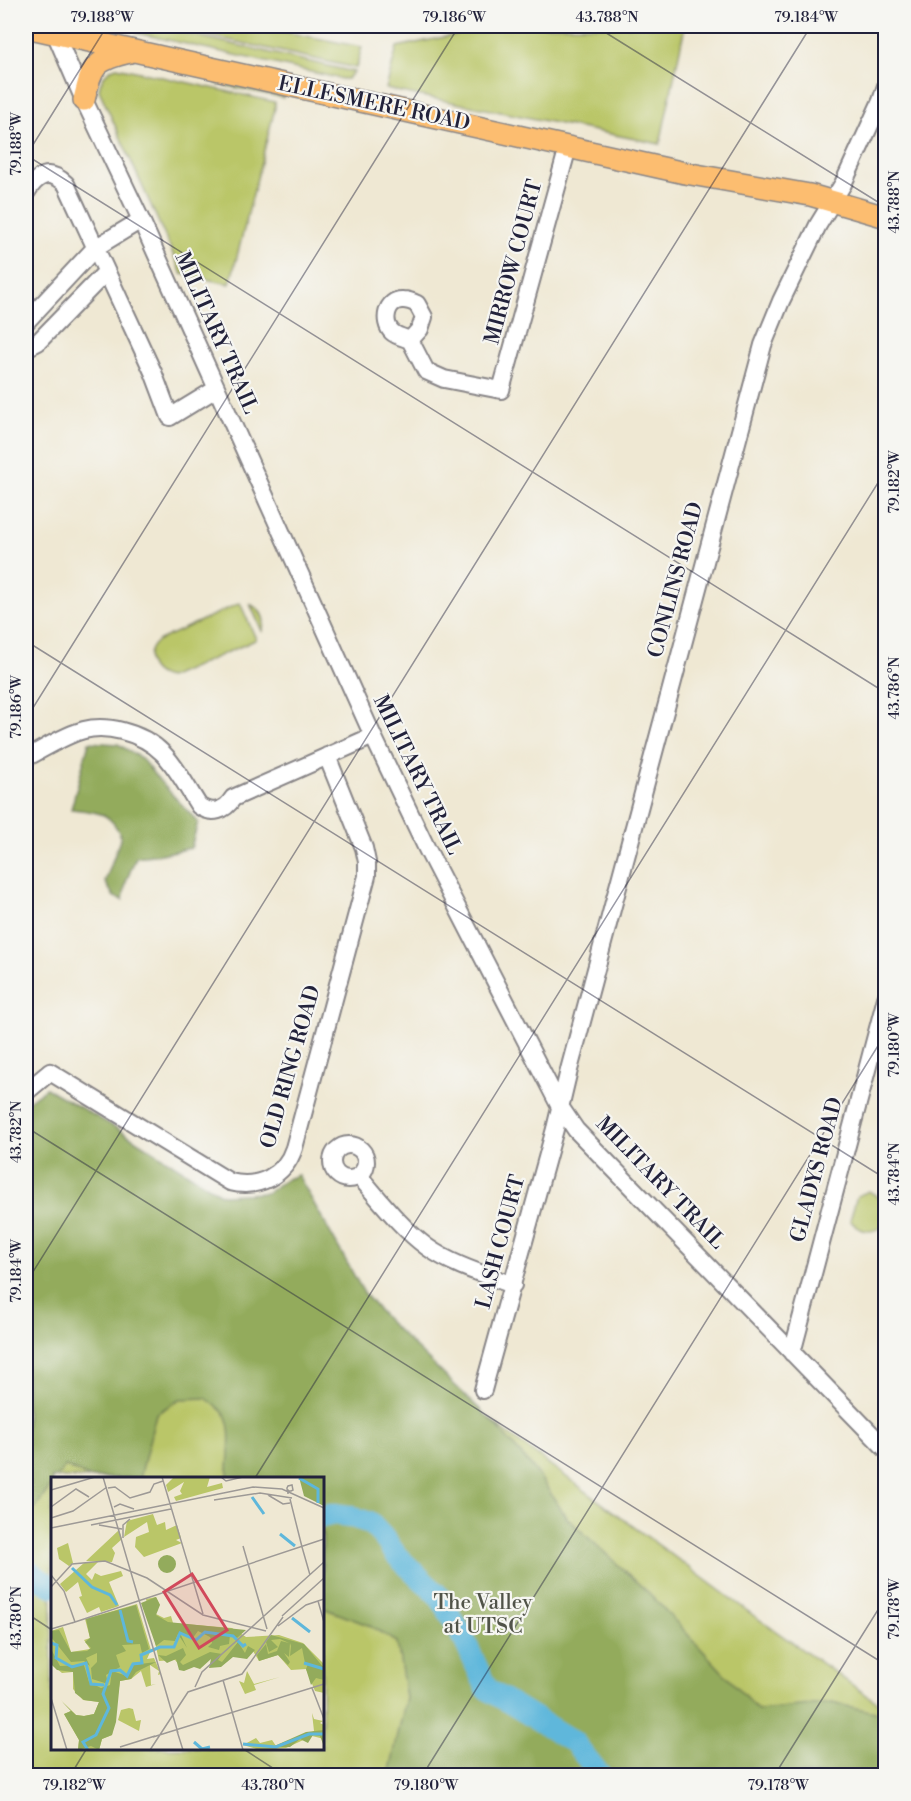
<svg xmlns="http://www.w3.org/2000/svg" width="911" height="1801" font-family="'Libre Bodoni',serif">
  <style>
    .green { fill: #bac668; stroke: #6e7452; stroke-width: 1.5; fill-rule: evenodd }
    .forest { fill: #93ab5c; stroke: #5a664c; stroke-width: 1.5 }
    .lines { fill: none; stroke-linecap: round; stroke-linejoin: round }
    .river { stroke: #5eb7db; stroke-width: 22 }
    .minor-casing { stroke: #888587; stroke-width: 20 }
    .major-casing { stroke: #888587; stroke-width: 24 }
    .minor { stroke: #fff; stroke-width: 16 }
    .major { stroke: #fcbd6f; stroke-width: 21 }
    .ticks { fill: none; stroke: #22223b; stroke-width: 1.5; stroke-opacity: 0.45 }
    .labels { text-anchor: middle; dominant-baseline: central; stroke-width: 4.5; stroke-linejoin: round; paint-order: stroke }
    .street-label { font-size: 21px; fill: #22223b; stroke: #f6f6f2 }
    .park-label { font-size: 21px; fill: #505348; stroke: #f6f6f2 }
    .inset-river { fill: none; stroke: #5eb7db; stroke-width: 3 }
    .inset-road { fill: none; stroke: #9d9996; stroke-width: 1.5 }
    .view { fill: #d1495b; fill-opacity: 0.15; stroke: #d1495b; stroke-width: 3 }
    .inset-edge { fill: none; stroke: #22223b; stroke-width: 3 }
    .neatline { fill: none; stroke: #22223b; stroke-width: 2 }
    .ticks-label { font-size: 15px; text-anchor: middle; fill: #22223b }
  </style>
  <rect width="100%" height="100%" fill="#f6f6f2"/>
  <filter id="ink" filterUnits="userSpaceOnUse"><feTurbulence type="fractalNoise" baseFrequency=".0167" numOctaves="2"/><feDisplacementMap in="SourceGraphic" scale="12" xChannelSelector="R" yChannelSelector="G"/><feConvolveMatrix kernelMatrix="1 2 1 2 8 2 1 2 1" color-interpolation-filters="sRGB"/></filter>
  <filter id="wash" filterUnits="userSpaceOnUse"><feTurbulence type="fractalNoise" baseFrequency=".008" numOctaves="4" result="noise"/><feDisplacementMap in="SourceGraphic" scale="24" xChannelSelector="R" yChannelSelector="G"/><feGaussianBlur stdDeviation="1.35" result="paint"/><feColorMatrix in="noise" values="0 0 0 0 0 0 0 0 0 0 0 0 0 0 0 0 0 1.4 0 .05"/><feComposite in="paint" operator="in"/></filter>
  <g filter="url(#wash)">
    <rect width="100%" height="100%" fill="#efe8d3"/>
    <path class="green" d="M154,26L354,72L347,79H342L137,33L139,28Z
      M165,26H231L252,31L276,30L362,47L356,68Z
      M463,26H685L660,144L386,89L397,47L459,34Z
      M117,67L275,102V108L230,284L182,274L99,90C100,80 107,69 117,67Z
      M218,80L284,95L283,98L217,84Z
      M240,603L256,639L253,641L169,678C148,675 141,653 159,640Z
      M250,604C261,610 267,619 262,631Z
      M26,1114L326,1299L753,1615L885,1708V1775L26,1776ZM52,1478H322V1748H52Z
      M869,1191C888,1203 886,1204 885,1225C872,1234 860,1233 850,1220L857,1196Z"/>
    <path class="forest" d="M89,742L118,744L141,758L157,778L198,822L191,848L161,854L136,857L126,882L123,900L114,897L105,882L121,837C111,811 97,812 71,809Z
      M46,1088L120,1130L222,1195L266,1193L287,1179L298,1175L364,1293L386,1319L493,1422L538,1474L566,1517L652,1596L758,1710L832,1703L885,1714V1775H389L406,1698L397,1642L368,1625L323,1608L322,1478H228C227,1459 234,1432 225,1415C221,1409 212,1403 206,1398L180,1399L156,1414L140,1478H90L65,1466L57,1478H52V1484L26,1522V1103Z"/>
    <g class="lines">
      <path class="river" d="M322,1517L334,1514L349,1516L370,1523L384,1538L397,1556L439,1596L461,1633L487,1689L574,1742L601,1776
        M26,1568L41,1580L52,1586"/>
    </g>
  </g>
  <g filter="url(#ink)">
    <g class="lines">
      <g class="minor-casing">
        <path id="minor" d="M52,26L84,100L141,220L373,736L427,849L559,1105L576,1130L886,1449
          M26,193C37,175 49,168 66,184L153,372L170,417L216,389
          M26,322L95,248L141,220
          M410,340L420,329L424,317L417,304C413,302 407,300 403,300C386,299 382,322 392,332C396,336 405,338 410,340L426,371L444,379L501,390L568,147
          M26,348L38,342L106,272
          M26,758C44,749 64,735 84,730C96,727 110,728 122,731C166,742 176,770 199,806C212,815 225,811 233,798L373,736
          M26,1092L50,1072L230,1182C258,1189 285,1176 294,1148L367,876V862L364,848L327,756
          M332 1162a17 17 0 1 1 34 0a17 17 0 1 1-34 0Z
          M359,1176C380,1200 401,1228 427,1247C452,1265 483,1274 513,1285
          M792,1353L886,998
          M483,1390L555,1129L569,1070L763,345L781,301L818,225L843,184L881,101L886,86"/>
      </g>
      <g class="major-casing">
        <path id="major" d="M26,27L685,173L810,195L886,217
          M84,100C92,66 94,60 130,52"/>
      </g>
      <use href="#minor" class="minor"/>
      <use href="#major" class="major"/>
    </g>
  </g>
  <path class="ticks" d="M595,26L886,207M26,155L886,693M26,156L107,26M26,641L886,1179M26,719L459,26M26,1127L886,1665M26,1283L811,26M255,1478L886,470M26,1613L52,1630M242,1748L285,1776M70,1776L87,1748M422,1776L886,1033M774,1776L886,1597"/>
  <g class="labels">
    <g class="street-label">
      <text transform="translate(374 104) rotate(12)">ELLESMERE ROAD</text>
      <text transform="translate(514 262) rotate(-75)">MIRROW COURT</text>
      <text transform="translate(216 333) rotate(66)">MILITARY TRAIL</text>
      <text transform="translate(676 580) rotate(-75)">CONLINS ROAD</text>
      <text transform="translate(417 775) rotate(64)">MILITARY TRAIL</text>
      <text transform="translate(291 1067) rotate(-74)">OLD RING ROAD</text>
      <text transform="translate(817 1170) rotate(-75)">GLADYS ROAD</text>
      <text transform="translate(660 1183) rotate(46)">MILITARY TRAIL</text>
      <text transform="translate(501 1242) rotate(-75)">LASH COURT</text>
    </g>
    <g class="park-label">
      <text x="483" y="1603">The Valley<tspan x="483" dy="24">at UTSC</tspan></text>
    </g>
  </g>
  <g transform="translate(51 1477)">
    <rect width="273" height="273" fill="#efe8d3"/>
    <path d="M123,0H159L156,10L171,6L172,11L125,24L123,20L131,17L129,14L133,5L117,15L115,8ZM102,37L106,48L114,45L115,53L126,48L130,61L125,63L131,66L93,80L84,70L85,60L98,55L96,45L73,60L76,44ZM68,53L71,62L61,71L64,76L61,85L35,84ZM17,66L22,86L18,89L8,82L6,71ZM47,85L35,97L41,103L44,96L50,99L70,94L72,99L58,105L68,129L50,135L48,130L36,136L28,120L31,119L27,105L15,115L9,107L33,86ZM105,120L109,128L104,130L105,137L113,141L120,139L122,146L181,151L195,160L228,158L252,166L273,187V216L264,214L255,192L240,193L227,178L208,184L202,174L196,180H180L169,190L162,180L133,193L124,183L108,184L95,122ZM86,127L100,173L96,182L103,181L110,197L107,198L108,194L99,188L100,208L105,207L95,210L90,194L80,202L69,204L61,258L51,262L48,273H27L28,263L13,237L20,234L10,223L25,238L33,239L43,237L48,225L32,223L22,212V195L11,196L0,187V154L12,150L20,175L39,172L33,163L39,161L34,142ZM196,194L203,207L229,200L203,208L205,213L194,217L188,204L193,206ZM78,231L82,232L85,244L90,243L88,254L67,243L70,233ZM261,236L263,242L272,244L269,246L273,248V262L261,259L235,271L209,273L192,268L205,261L209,266L221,263L225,269L249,261L263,254Z" fill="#bac668"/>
    <path d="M248,0H273V29L253,19ZM107 87a9 9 0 1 1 18 0a9 9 0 1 1-18 0ZM105,120L109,128L105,138L117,145L195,153L186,161L179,158L178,167L169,169L168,173L157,170L161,166L159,160L147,154L141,162L129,156L136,171L127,157L124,164L113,163L105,169L90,126ZM85,128L98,172L91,176L89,167L71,168L75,174L65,178L69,190L55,198L57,207L41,202L40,191L46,185V176L35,181L39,189L33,184L20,185L0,160V154L8,153L20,175L36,174L40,171L34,165L39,161L35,142ZM220,158L253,167L273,191L254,186L251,171L239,179L240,169L239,166L238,180L233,176L239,185L237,188L227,178L208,184L206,178L215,167L217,177L226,174L230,164L238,166L229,162L220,163L227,170L218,175L215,165ZM187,165L194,176L197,169L204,173L196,182L182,180L170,190L158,191L160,182L149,192L143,190L133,194L128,193L125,182L116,186L107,178L115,179L132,171L135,178L129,185L132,188L159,175L171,177L167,183L171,185ZM0,172L9,189L33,188L38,205L50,211L59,208L61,194L76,199L81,188L105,185L85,195L80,202L69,204L65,245L61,258L51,262L48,273L40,269L27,273L28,263L13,237L20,234L11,225L25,238L33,239L43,237L48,225L33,223L24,216L22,195L6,193L0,187ZM257,187L273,193V203L265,201L260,208L255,192ZM273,253L272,267L269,259L262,258L257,266L249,262L239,270H221L255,255Z" fill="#93ab5c"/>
    <path class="inset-river" d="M248,1L267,12V26M201,20L213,37M229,57L244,69M21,91L41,110L59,118L66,128M69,133L77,164L82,165M241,141L259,155M0,166L6,168L5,181L21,190L35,186L40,207L53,208M253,186L273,192M143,265L151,272L159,270M192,267L225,270L258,257H273M37,273L32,265L45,258L58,231L52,217L60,194L69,193L76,199L82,187L91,186L90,178L109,170H123L129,156L145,163L154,155L182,159L192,169L195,167"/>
    <path class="inset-road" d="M52,0L127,256M111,0L152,137M170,0L175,4L192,0M57,11L64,10L79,21L99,15L103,7L112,4M0,13L44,0M236,13H237L238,14H240L242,13L241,8L237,9L236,11V12L237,16V17M217,18L232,27L239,26M239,22L251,70M163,23L209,16L241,21M0,30L25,12L38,20M63,30L69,27L83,32M0,41L22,34L56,10M40,48L120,32M48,48L71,52M0,51L202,10L231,12L273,31M72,61V48L79,42M192,69L216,152M251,70L259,98M0,98L13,114L24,145M0,110L21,87L54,84L96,101L152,138L215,154M267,124L273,145M231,139L273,101M21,146L273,62M227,149L255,128L273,122M0,152L24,145M172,203L192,273M144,210L151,195L273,85M261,211L273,242M0,221L16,273M126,254L132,273M102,260L273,207M69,270L104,259M99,273L137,215L191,197L232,140"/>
    <path class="view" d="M141,97L176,153L148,171L113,115Z"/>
    <rect width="273" height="273" class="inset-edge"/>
  </g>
  <rect width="911" height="1801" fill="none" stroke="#f6f6f2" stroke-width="66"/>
  <rect x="33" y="33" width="845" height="1735" class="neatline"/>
  <g class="ticks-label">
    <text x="102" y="22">79.188°W</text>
    <text x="454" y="22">79.186°W</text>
    <text x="607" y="22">43.788°N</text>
    <text x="806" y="22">79.184°W</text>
    <text transform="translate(16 144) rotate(-90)" y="5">79.188°W</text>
    <text transform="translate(894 202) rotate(-90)" y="5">43.788°N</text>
    <text transform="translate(894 482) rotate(-90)" y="5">79.182°W</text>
    <text transform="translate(894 688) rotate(-90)" y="5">43.786°N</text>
    <text transform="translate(16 707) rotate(-90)" y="5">79.186°W</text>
    <text transform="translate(894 1045) rotate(-90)" y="5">79.180°W</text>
    <text transform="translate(16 1132) rotate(-90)" y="5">43.782°N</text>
    <text transform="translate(894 1174) rotate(-90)" y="5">43.784°N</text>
    <text transform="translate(16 1271) rotate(-90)" y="5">79.184°W</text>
    <text transform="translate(894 1609) rotate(-90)" y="5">79.178°W</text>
    <text transform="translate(16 1618) rotate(-90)" y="5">43.780°N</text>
    <text x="74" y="1790">79.182°W</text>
    <text x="273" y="1790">43.780°N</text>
    <text x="426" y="1790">79.180°W</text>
    <text x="778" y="1790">79.178°W</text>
  </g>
</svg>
